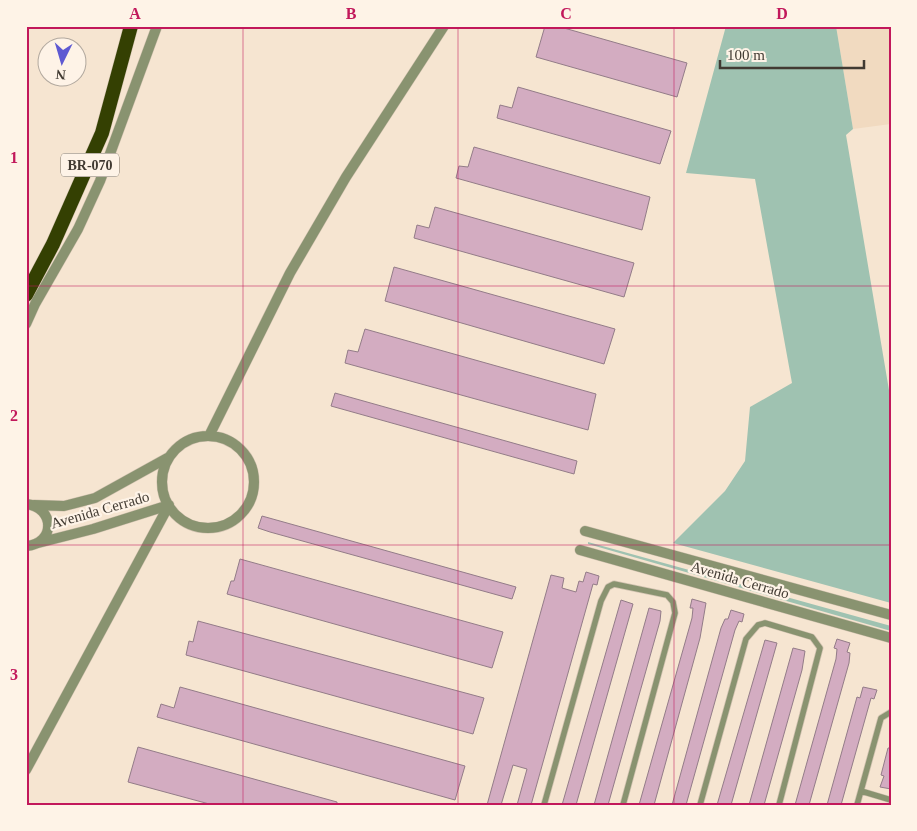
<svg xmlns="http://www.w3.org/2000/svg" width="917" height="831" font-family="Georgia,serif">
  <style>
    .built { fill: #f1dac0 }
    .green { fill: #9fc2b1 }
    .building { fill: #d3acc1; stroke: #937c88 }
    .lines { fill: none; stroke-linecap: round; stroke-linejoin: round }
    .service-casing { stroke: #d2c3b1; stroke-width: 7 }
    .minor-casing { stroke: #d2c3b1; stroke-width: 11 }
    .trunk-casing { stroke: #d2c3b1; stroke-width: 15 }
    .service { stroke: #899370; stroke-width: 5.5 }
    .minor { stroke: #899370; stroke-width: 10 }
    .trunk { stroke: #344002; stroke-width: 14 }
    .grid { fill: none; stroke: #c2185b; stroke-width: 1; stroke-opacity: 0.55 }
    .labels { text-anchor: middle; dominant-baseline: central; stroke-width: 4.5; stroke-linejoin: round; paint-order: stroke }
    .shield { fill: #fef3e7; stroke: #7a7268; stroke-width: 1 }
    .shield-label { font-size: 14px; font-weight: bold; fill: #413a32 }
    .street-label { font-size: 15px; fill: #413a32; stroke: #fef3e7 }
    .neatline { fill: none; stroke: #c2185b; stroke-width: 2 }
    .grid-label { font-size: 16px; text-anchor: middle; font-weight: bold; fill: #c2185b }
  </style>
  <rect width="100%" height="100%" fill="#f6e5d1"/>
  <path class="built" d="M836,26H891V124L853,129Z"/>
  <path class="green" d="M726,26H836L853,129L846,135L891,402V603L673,543L725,491L745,461L750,407L792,383L755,179L686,173Z
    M588,542L891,626V631L588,544Z"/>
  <path class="building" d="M545,26H557L687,63L677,97L536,57Z
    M518,87L671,131L660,164L497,118L500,105L512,108Z
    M474,147L650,197L642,230L456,178L459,166L468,167Z
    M435,207L634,263L624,297L414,238L417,225L429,228Z
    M394,267L615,329L604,364L385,301Z
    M365,329L596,394L588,430L345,363L348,350L358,352Z
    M335,393L577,461L574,474L331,406Z
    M262,516L516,587L512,599L270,532L258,528Z
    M240,559L503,632L492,668L227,594L231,581H234Z
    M586,572L599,576L597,585L593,584L531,805H517L527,769L513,765L501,805H487L551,575L564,578L562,588L576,592L579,581L583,582Z
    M692,599L706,603L700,638L654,805H639L692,618L693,608H690Z
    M621,600L633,604L576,805H562Z
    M649,608L661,611L660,621L608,805H594Z
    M731,610L744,614L742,622L739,621L735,630L686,805H672L721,628L725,619H728Z
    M198,621L484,698L473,734L186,655L189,641L193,642Z
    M837,639L850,643L847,652L850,653L849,663L809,805H795L836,659L837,649L834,648Z
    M765,640L777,643L731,805H717Z
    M793,648L805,651L802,670L764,805H749Z
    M180,687L465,766L455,800L157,717L161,704L174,708Z
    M863,687L877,690L874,699L871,698L841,805H827L857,697L860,698Z
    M138,747L337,802V805H213L128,782Z
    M888,748H891V789L880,787L884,776L881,775Z"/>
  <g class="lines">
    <g class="service-casing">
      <path id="service" d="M861,791L891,800
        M544,805L601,601L608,587L614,584L667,595L673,602L675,613L623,805
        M700,805L746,639L758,625L765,623L812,637L820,648L779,805
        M857,805L881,718L891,712"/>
    </g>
    <g class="minor-casing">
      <path id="minor" d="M26,324L35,304L78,229L100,181L157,26
        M209,436L290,273L346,177L444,26
        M162 482a46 46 0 1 1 92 0a46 46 0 1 1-92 0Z
        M26,504C55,507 56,544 26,546
        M34,505L64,506L95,498L169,457
        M585,531L891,615
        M38,543L93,529L169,505
        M580,550L891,638
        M26,770L169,505"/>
    </g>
    <g class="trunk-casing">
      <path id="trunk" d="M26,295L53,244L102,133L131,26"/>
    </g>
    <use href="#service" class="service"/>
    <use href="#minor" class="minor"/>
    <use href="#trunk" class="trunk"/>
  </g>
  <path class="grid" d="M243,26V805M458,26V805M674,26V805M26,286H891M26,545H891"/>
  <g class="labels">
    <rect class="shield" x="61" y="153.5" width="58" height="23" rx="4"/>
    <g class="shield-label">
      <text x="90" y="165">BR-070</text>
    </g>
    <g class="street-label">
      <text transform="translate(100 510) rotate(-16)">Avenida Cerrado</text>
      <text transform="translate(740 580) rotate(16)">Avenida Cerrado</text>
    </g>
  </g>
  <rect width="917" height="831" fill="none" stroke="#fef3e7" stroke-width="55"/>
  <g transform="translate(62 62) rotate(185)"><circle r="24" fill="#fef3e7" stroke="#b2a99f"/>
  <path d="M0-4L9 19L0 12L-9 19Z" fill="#5e59d2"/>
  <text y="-8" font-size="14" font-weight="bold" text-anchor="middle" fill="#413a32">N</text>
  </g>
  <path d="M720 60v8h144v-8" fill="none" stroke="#413a32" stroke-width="2.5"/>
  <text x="727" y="60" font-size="15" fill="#413a32" stroke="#fef3e7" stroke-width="4" paint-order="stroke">100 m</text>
  <rect x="28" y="28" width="862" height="776" class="neatline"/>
  <g class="grid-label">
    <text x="135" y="19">A</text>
    <text x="351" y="19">B</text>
    <text x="566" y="19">C</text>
    <text x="782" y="19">D</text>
    <text x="14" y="163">1</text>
    <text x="14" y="421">2</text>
    <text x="14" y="680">3</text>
  </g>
</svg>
